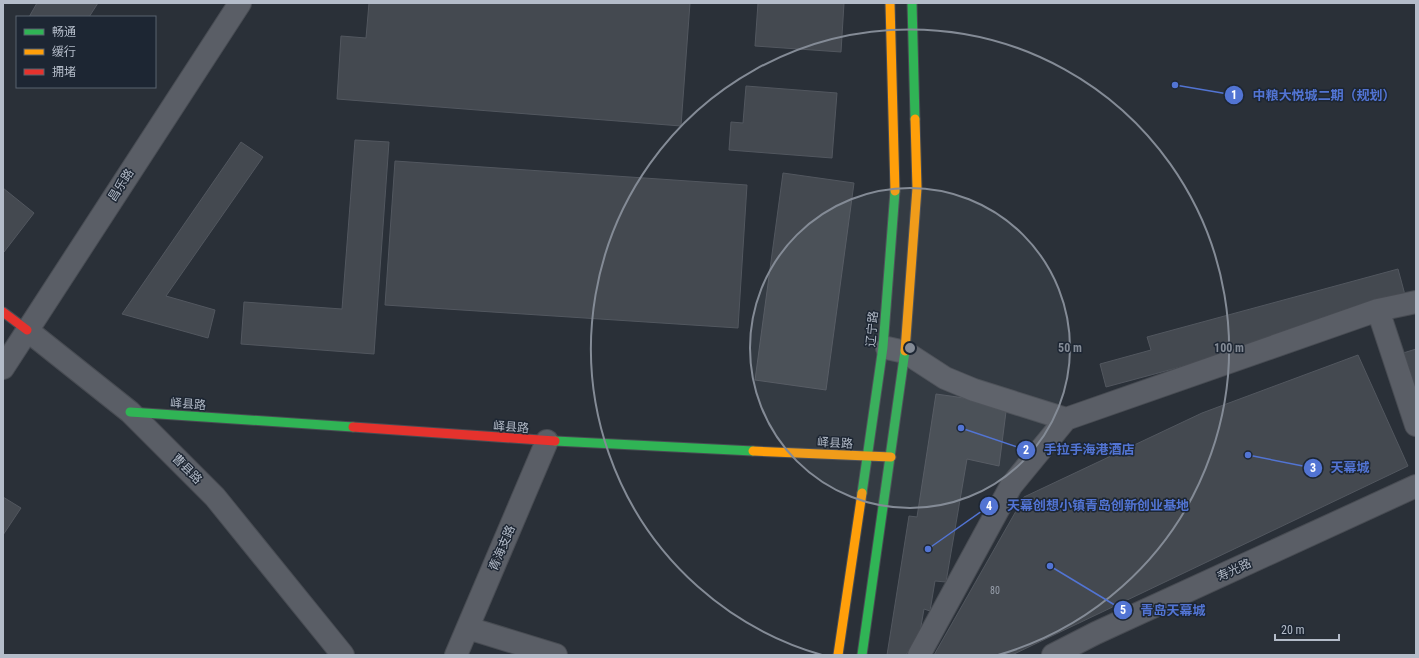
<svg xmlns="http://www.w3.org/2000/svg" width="1419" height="658" font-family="'Roboto Condensed','Noto Sans SC',sans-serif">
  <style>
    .building { fill: #444950; stroke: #52575f }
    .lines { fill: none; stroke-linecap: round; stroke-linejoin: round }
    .street-casing { stroke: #484c53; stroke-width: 24 }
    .fast-casing { stroke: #484c53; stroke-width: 11 }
    .slow-casing { stroke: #484c53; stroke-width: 11 }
    .jam-casing { stroke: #484c53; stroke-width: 11 }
    .street { stroke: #5a5e66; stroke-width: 22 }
    .fast { stroke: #30b455; stroke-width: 9 }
    .slow { stroke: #ff9f0a; stroke-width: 9 }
    .jam { stroke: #e5322d; stroke-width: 9 }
    .ring { fill: none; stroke: #848b96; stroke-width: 2 }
    .labels { text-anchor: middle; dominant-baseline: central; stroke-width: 3; stroke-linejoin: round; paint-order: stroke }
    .number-label { font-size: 10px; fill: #989fab }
    .street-label { font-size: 12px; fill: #b4bcc9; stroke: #1d2633 }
    .centre { fill: #848b96; stroke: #1d2633; stroke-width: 2 }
    .ring-label { font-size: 12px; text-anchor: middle; font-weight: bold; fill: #848b96; stroke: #1d2633; stroke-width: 3; stroke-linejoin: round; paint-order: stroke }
    .leader { fill: none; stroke: #5274d3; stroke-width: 1.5 }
    .callout-dot { fill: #5274d3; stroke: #1d2633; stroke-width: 1.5 }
    .mark-label { font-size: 12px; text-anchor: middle; font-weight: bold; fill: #fff }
    .callout-label { font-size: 13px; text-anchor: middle; font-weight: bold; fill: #5274d3; stroke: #1d2633; stroke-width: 3; stroke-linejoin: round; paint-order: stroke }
  </style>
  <rect width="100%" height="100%" fill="#2a3038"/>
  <path class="building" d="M37,3H98L89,17H29Z
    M369,3H690L681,126L337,99L341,36L366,38Z
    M758,3H844L841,52L755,46Z
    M746,86L837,93L832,158L729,150L731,122L743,123Z
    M355,140L389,142L374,354L241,344L244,302L342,309Z
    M241,142L263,157L166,296L215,310L208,338L122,314Z
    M395,161L747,185L738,328L385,305Z
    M783,173L854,183L826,390L755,380Z
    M3,188L34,213L4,252L3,251Z
    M1398,269L1408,306L1106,387L1100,364L1151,350L1147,337Z
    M1416,349V398L1400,354Z
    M1358,355L1408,466L1012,655H934L1024,497L1202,413Z
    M936,394L1007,404L999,466L967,459L946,582L935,581L930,611L924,609L920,632L906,655H887L909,516L917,517Z
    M3,497L21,508L3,535Z"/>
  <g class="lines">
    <g class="street-casing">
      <path id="street" d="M1378,310L1416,425
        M27,330L130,412L215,497L343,655
        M887,348L905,352L945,378L974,390L1066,419L1011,486L919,655
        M3,368L240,3
        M1066,419L1378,310L1416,302
        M468,628L556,655
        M456,655L547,441
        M1053,655L1096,633L1416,486"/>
    </g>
    <g class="fast-casing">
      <path id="fast" d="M912,3L915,119
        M130,412L353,427
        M555,441L753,451
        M862,493L883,347L895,191
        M862,655L905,351"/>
    </g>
    <g class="slow-casing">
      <path id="slow" d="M890,3L895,191
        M905,351L917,188L915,119
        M753,451L891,457
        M838,655L862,493"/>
    </g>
    <g class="jam-casing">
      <path id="jam" d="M3,312L27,330
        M353,427L555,441"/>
    </g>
    <use href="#street" class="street"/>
    <use href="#fast" class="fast"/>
    <use href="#slow" class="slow"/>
    <use href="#jam" class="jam"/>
  </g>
  <circle cx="910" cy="348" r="160" fill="#848b96" fill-opacity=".12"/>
  <g class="ring">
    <circle cx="910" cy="348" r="160"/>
    <path d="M822 655A319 319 0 1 1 998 655"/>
  </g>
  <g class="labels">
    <g class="number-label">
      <text x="995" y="590">80</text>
    </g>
    <g class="street-label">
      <text transform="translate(121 185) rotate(-57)">昌乐路</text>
      <text transform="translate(872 329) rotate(-85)">辽宁路</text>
      <text transform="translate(188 404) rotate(4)">峄县路</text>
      <text transform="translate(511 427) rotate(4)">峄县路</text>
      <text transform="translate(835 443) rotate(3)">峄县路</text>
      <text transform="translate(187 469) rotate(45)">曹县路</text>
      <text transform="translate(502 548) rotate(-67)">青海支路</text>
      <text transform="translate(1234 570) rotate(-25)">寿光路</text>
    </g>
  </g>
  <circle cx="910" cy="348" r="6" class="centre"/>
  <g class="ring-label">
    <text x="1070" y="352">50 m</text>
    <text x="1229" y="352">100 m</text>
  </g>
  <path class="leader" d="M1175 85L1234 95M961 428L1026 450M1248 455L1313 468M928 549L989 506M1050 566L1123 610"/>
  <g class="callout-dot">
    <circle cx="1175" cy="85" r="4"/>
    <circle cx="961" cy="428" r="4"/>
    <circle cx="1248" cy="455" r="4"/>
    <circle cx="928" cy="549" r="4"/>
    <circle cx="1050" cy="566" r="4"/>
    <circle cx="1234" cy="95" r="10"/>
    <circle cx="1026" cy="450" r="10"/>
    <circle cx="1313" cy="468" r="10"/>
    <circle cx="989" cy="506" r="10"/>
    <circle cx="1123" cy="610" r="10"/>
  </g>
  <g class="mark-label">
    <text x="1234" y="99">1</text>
    <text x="1026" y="454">2</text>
    <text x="1313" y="472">3</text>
    <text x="989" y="510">4</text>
    <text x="1123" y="614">5</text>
  </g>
  <g class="callout-label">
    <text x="1324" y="100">中粮大悦城二期（规划）</text>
    <text x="1089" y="454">手拉手海港酒店</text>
    <text x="1350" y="472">天幕城</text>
    <text x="1098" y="510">天幕创想小镇青岛创新创业基地</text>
    <text x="1173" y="615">青岛天幕城</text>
  </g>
  <rect width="1419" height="658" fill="none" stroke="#b4bcc9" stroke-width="8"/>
  <rect x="16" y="16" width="140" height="72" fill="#1d2633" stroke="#59626f"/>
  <rect x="24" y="29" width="20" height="6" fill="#30b455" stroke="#59626f"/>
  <text x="52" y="36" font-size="12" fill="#b4bcc9">畅通</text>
  <rect x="24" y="49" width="20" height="6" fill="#ff9f0a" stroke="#59626f"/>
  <text x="52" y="56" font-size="12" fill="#b4bcc9">缓行</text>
  <rect x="24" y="69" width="20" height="6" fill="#e5322d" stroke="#59626f"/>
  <text x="52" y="76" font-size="12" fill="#b4bcc9">拥堵</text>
  <path d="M1275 634v6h64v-6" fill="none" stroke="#b4bcc9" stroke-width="2"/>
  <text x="1281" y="634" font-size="12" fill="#b4bcc9" stroke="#1d2633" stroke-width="3" paint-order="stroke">20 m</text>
</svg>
